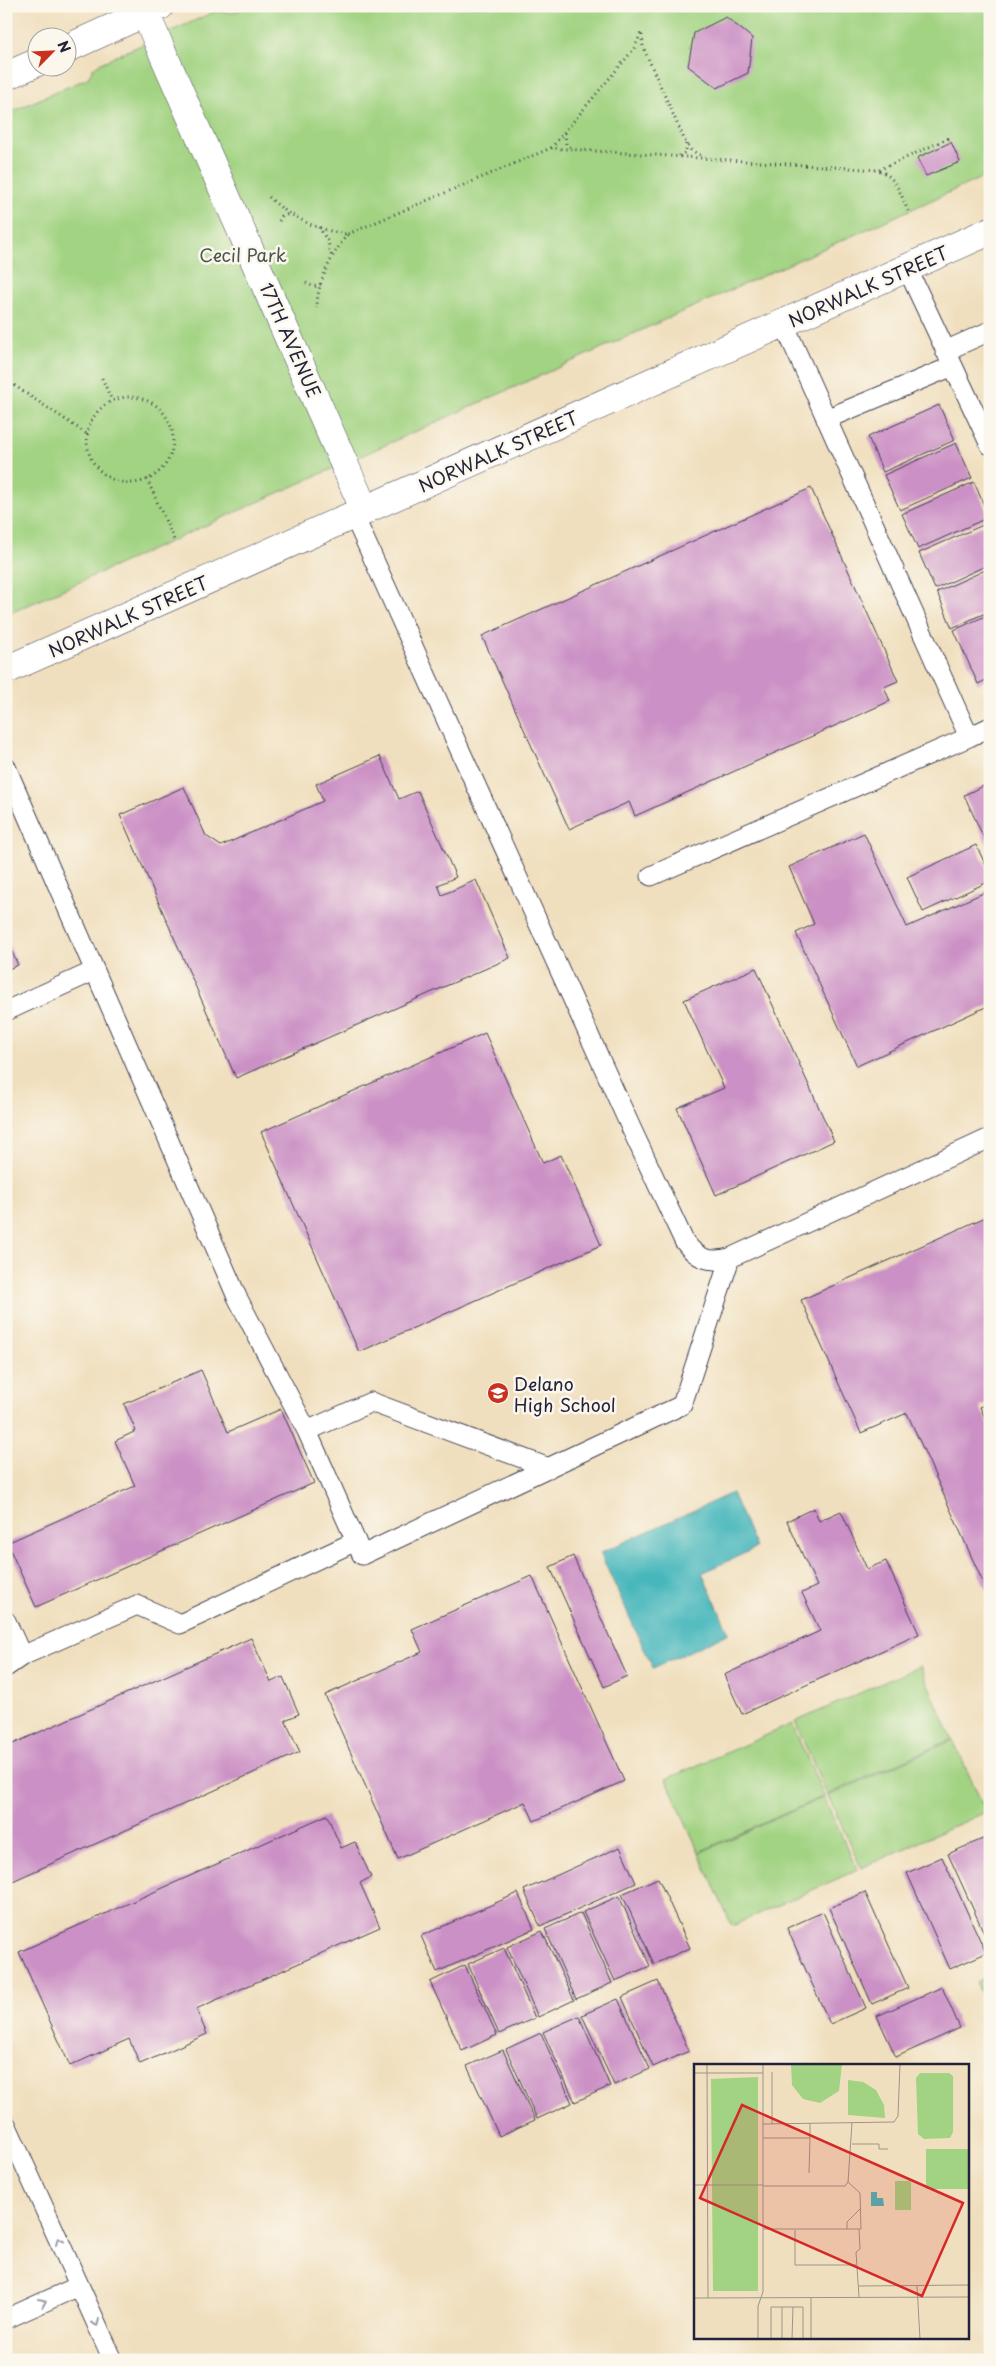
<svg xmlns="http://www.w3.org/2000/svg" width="996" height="2366" font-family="'Playpen Sans',sans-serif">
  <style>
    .green { fill: #a2d382; stroke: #627a5e }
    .water { fill: #47b7bc; stroke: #346c7c }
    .building { fill: #cb90c5 }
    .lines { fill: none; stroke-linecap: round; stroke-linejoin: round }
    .service-casing { stroke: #413e4f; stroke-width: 21 }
    .minor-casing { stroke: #413e4f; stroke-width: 29 }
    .path { stroke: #413e4f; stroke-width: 3; stroke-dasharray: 1 4; stroke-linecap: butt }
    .service { stroke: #fff; stroke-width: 19 }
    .minor { stroke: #fff; stroke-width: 28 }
    .oneway { stroke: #9c9ca7 }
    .labels { text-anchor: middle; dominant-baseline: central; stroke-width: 5; stroke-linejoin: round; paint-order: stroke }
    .park-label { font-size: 18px; fill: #485750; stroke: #fbf7ec }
    .street-label { font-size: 18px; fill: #22223b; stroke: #fbf7ec }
    .poi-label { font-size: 18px; fill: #22223b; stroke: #fbf7ec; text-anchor: start }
    .inset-road { fill: none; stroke: #9e938a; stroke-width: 1 }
    .view { fill: #d62828; fill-opacity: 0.15; stroke: #d62828; stroke-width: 2.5 }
    .inset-edge { fill: none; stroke: #22223b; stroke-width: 2.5 }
  </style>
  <rect width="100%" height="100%" fill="#fbf7ec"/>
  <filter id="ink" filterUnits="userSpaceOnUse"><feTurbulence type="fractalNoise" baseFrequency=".02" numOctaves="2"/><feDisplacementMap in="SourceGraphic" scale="10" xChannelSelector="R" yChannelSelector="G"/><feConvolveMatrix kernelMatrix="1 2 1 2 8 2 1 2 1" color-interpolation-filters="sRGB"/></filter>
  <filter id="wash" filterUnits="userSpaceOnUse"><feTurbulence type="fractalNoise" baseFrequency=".0096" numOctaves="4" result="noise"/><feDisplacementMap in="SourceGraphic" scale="20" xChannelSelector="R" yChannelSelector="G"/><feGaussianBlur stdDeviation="1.12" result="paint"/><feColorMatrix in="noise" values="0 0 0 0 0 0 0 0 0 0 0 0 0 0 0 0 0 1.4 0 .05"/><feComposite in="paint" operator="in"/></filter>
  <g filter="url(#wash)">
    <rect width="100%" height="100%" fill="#f0dfbe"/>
    <path class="green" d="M247,6H990V174L6,615V114L88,78L93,68L103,62L216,11L233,13Z
      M920,1666L952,1739L827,1795L795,1722Z
      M792,1724L824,1796L699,1852L666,1779Z
      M953,1740L986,1812L861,1868L828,1796Z
      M824,1797L857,1870L732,1926L699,1853Z
      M990,1976V2012L976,1982Z"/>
    <path class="water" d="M732,1493L756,1548L702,1573L729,1633L653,1668L600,1553Z"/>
    <g id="blocks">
      <path class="building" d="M726,17L752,38L748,73L717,88L688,66L694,33Z
        M951,142L960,162L926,176L917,158Z
        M939,405L955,440L883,472L868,437Z
        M956,443L972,478L900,510L884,475Z
        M974,482L989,517L918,549L902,514Z
        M811,488L898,681L884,687L890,701L635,816L629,802L569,829L482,636Z
        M990,522V564L935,589L919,553Z
        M990,568V611L952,628L937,592Z
        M990,614V678L978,684L954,630Z
        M380,756L399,799L418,791L456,877L438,885L442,895L476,880L510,958L236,1078L120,815L184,787L206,836L221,846L323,801L316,784Z
        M990,783V851L964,795Z
        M864,833L907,927L990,890V1005L857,1066L796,933L814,924L789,867Z
        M976,845L990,874V881L923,912L907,877Z
        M6,939L18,965L6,970Z
        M756,968L834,1141L716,1195L677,1108L724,1088L684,1000Z
        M485,1033L543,1163L561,1155L601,1245L359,1352L261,1132Z
        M990,1215V1403L980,1407L990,1429V1598L907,1413L861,1433L801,1300Z
        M201,1370L228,1432L281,1409L314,1483L36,1607L7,1543L135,1486L115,1441L136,1431L124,1404Z
        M814,1508L819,1521L841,1511L867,1569L886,1561L919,1634L742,1714L724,1675L820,1631L802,1593L817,1586L787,1521Z
        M573,1556L627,1676L604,1687L550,1567Z
        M532,1576L624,1781L534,1821L525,1802L398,1859L325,1695L422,1652L412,1629Z
        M251,1638L271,1682L283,1677L299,1714L285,1720L300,1752L6,1884V1747Z
        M327,1815L341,1848L355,1842L371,1877L360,1883L380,1927L196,2009L207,2034L140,2064L129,2039L70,2066L19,1952Z
        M985,1838L990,1849V1946L948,1854Z
        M620,1847L636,1883L540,1926L524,1890Z
        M942,1857L986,1953L950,1969L907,1873Z
        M658,1878L690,1948L654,1964L622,1894Z
        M865,1892L908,1988L872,2004L829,1908Z
        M518,1893L534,1929L437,1972L421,1936Z
        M619,1896L650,1966L615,1981L583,1912Z
        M823,1912L866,2008L830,2024L787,1928Z
        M581,1913L612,1983L576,1999L545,1929Z
        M542,1931L574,2000L538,2017L507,1947Z
        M504,1948L535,2018L499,2034L468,1964Z
        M465,1965L497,2035L462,2051L430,1982Z
        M658,1981L689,2051L653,2067L622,1997Z
        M942,1987L960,2028L896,2057L877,2016Z
        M618,1999L650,2069L614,2085L582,2015Z
        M579,2016L610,2086L575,2102L543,2032Z
        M541,2033L572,2103L537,2119L506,2049Z
        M503,2050L535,2120L499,2136L467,2066Z"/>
    </g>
  </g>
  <g filter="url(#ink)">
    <use href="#blocks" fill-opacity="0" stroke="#413e4f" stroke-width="1"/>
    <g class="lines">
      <g class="service-casing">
        <path id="service" d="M907,268L990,445
          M784,324L969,737L990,727
          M945,351L990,331
          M826,419L953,366
          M354,516L632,1130L684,1241C697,1259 709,1263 730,1258
          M6,767L237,1297L307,1431L362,1555L682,1405L730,1258L990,1138
          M651,876L969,737
          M6,1011L94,971
          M307,1431L371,1402L549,1468
          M6,1621L22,1656
          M6,1667L22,1656L137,1605L180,1624L356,1541
          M6,2124L113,2360
          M6,2319L79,2286"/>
      </g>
      <g class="minor-casing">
        <path id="minor" d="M142,6L365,511
          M68,48L160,6
          M6,76L38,62
          M6,670L990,231"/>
      </g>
      <path class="path" d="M642,35L643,47L685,141L691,150L702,156
        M565,133L566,144L572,148
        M551,148L634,49L642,31
        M679,156L686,152V144
        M879,170L949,138
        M269,197C287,216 321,232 348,234C333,252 316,284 317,308
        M279,221L282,216L290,214
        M319,227L328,242L332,258
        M348,234L551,148L878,170C896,176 901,195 908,211
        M306,283L314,287L321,284
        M102,378L112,401
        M6,380L87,434
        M87 440a43 43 0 1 1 86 0a43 43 0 1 1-86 0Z
        M147,479L174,540"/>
      <use href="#service" class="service"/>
      <use href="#minor" class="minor"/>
    </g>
    <defs><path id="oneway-chevron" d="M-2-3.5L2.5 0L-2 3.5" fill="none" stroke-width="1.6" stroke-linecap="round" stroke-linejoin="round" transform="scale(1.25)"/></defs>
    <g class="oneway">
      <use href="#oneway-chevron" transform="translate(59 2241) rotate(-114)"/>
      <use href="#oneway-chevron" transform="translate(43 2302) rotate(-25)"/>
      <use href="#oneway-chevron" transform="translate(96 2323) rotate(66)"/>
    </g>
  </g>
  <defs>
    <g id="school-disc" transform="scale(1.125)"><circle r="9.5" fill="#c8321e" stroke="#fbf7ec"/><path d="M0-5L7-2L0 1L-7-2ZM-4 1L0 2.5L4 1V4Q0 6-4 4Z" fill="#fff"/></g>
  </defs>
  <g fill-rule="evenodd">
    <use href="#school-disc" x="498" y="1393"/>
  </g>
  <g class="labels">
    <g class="park-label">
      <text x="243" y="254">Cecil Park</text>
    </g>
    <g class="street-label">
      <text transform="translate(868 286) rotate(-24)">NORWALK STREET</text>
      <text transform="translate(291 340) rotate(66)">17TH AVENUE</text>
      <text transform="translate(498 451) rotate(-24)">NORWALK STREET</text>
      <text transform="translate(128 616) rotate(-24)">NORWALK STREET</text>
    </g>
    <g class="poi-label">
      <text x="514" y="1383">Delano<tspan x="514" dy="21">High School</tspan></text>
    </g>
  </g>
  <g transform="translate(694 2064)">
    <rect width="275" height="275" fill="#f0dfbe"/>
    <path d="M97,0H148L145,27L126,39L109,35L98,21ZM226,9H255L259,12V68L256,74L230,75L224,70L222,14ZM64,13V227H19L17,15ZM154,16L169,18L182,26L190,41L191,54L154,51ZM232,85H275V125H232ZM201,117H217V146H201Z" fill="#a2d382"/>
    <path d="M177,128H183V134H189L190,142H177Z" fill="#47b7bc"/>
    <path class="inset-road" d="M13,0L14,234M78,8V60M0,9H69M69,60L200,58L204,52L206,0M69,74H116V59M158,80H185V85H194M115,109L116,74M0,121H69M69,122H151L154,118M69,165H167L166,129L154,118L158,59M153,165V158L167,144M101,166V201H162M165,222L275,221M223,222L226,275M165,233L162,188L166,185L165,165M0,234L275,233M88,243V275M64,275V242L69,228V0M77,275V243H109V275M98,275L99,243M117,275V234"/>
    <path class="view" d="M48,41L269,139L228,232L6,134Z"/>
    <rect width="275" height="275" class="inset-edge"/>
  </g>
  <rect width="996" height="2366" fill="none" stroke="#fbf7ec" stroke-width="25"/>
  <g transform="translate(52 52) rotate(66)"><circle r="24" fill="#fbf7ec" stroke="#a4a2a5"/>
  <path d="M0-4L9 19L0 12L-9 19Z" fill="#c8321e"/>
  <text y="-8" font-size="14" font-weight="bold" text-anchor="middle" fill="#22223b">N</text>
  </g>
</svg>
